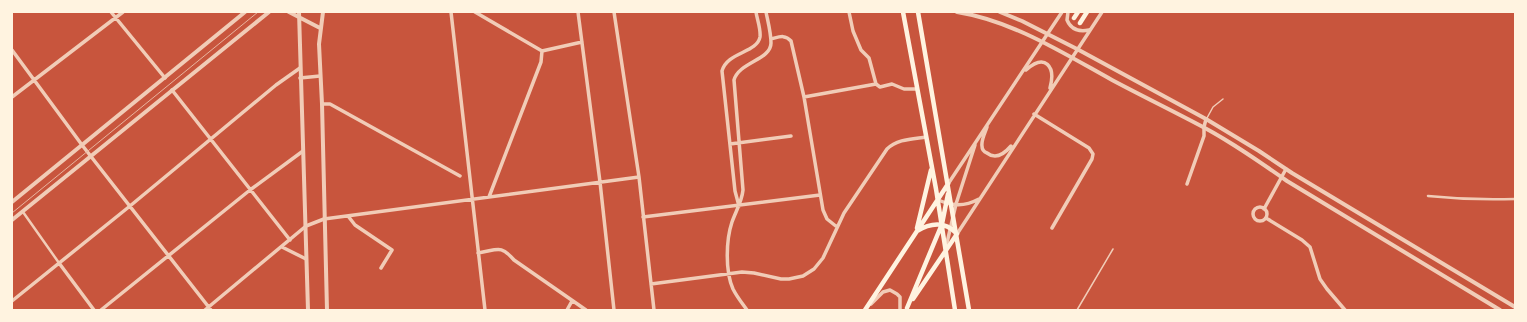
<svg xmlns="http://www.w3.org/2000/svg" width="1527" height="322" font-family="Poppins,sans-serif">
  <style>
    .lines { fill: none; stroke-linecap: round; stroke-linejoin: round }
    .service { stroke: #f1ccb7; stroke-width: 1.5 }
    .pedestrian { stroke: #f1ccb7; stroke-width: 2.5 }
    .minor { stroke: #f1ccb7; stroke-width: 3.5 }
    .tertiary { stroke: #f1ccb7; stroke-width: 4 }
    .secondary { stroke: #fff3e0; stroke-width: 4.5 }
    .tram { stroke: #e9b49f; stroke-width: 1 }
  </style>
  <rect width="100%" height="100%" fill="#c8553d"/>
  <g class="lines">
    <path class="service" d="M1207,118L1213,107L1223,99
      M1077,310L1113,249"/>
    <path class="pedestrian" d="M1428,196C1457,199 1485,200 1515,199
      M23,212L59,263"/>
    <path class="minor" d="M111,12L165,78
      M451,12L485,310
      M475,12L542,51L541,62L489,197
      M578,12L600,182L614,310
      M614,12L639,177L654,310
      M849,12L853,31L861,50L869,58L876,84
      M1068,12L1067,20C1071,30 1080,32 1089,30
      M771,39C779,37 785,34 791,41L804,97L823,210L827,219L837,227
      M12,50L82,145L211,310
      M542,51L582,42
      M1026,70C1045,53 1056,66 1050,88
      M300,78L320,76
      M172,90L290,240
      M12,97L123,12
      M804,97L876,84L880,87L892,84L904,89H917
      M322,104H330L460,176
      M1034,114L1089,148L1093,154L1092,159L1052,228
      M987,127C985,133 981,140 982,146C982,149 984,152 987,153C996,160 1005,153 1011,146
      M730,144L791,136
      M948,184L1062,12
      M1187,184L1204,136V127L1206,119
      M938,200C953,206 964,207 979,199
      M739,206L735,191L722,71C727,52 757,53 760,37C761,29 757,19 756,12
      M1253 214a7 7 0 1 1 14 0a7 7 0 1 1-14 0Z
      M1264,209L1286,169
      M348,216L355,225L392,250L381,268
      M643,217L820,195
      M1266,218L1302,240L1310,247L1320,279L1327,289L1345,310
      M957,234L1102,12
      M282,247L306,259
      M946,247L956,204L975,145
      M478,253C498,250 500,244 514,260L586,310
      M59,263L94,310
      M651,284L742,272L754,273L781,279H789L803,276L814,269L823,258L844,213L887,149C897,139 912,139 926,137
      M12,301L130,206L276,85L300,68
      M871,304L883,292L890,290L897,294L900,297V310
      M101,310L250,190L303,151
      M205,310L306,226L324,219L639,177
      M567,310L572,301
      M747,310C742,303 737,297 733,289C725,271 726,240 732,222C736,211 742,201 743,190L734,80C739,62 771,60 771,43C771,33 768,22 766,12"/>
    <path class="tertiary" d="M289,12L320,28
      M299,12L308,310
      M323,12L319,44L322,104L327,310
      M957,12C1013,21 1063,53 1112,80C1142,96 1173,111 1203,127C1233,143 1260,162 1287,181L1500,310
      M1000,12L1022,21L1077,49L1206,119L1259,151L1292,173L1515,307
      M12,202L245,12
      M12,220L269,12"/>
    <path class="secondary" d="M903,12L936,189L955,310
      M918,12L969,310
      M1074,18L1078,12
      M1080,23L1087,12
      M917,228L931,170
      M917,231C930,223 945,221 956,233
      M913,299L957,234
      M907,308L942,224L948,194
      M865,310L948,184"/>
    <path class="tram" d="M12,213L258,12"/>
  </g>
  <rect width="1527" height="322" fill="none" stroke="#fff3e0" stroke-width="26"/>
</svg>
